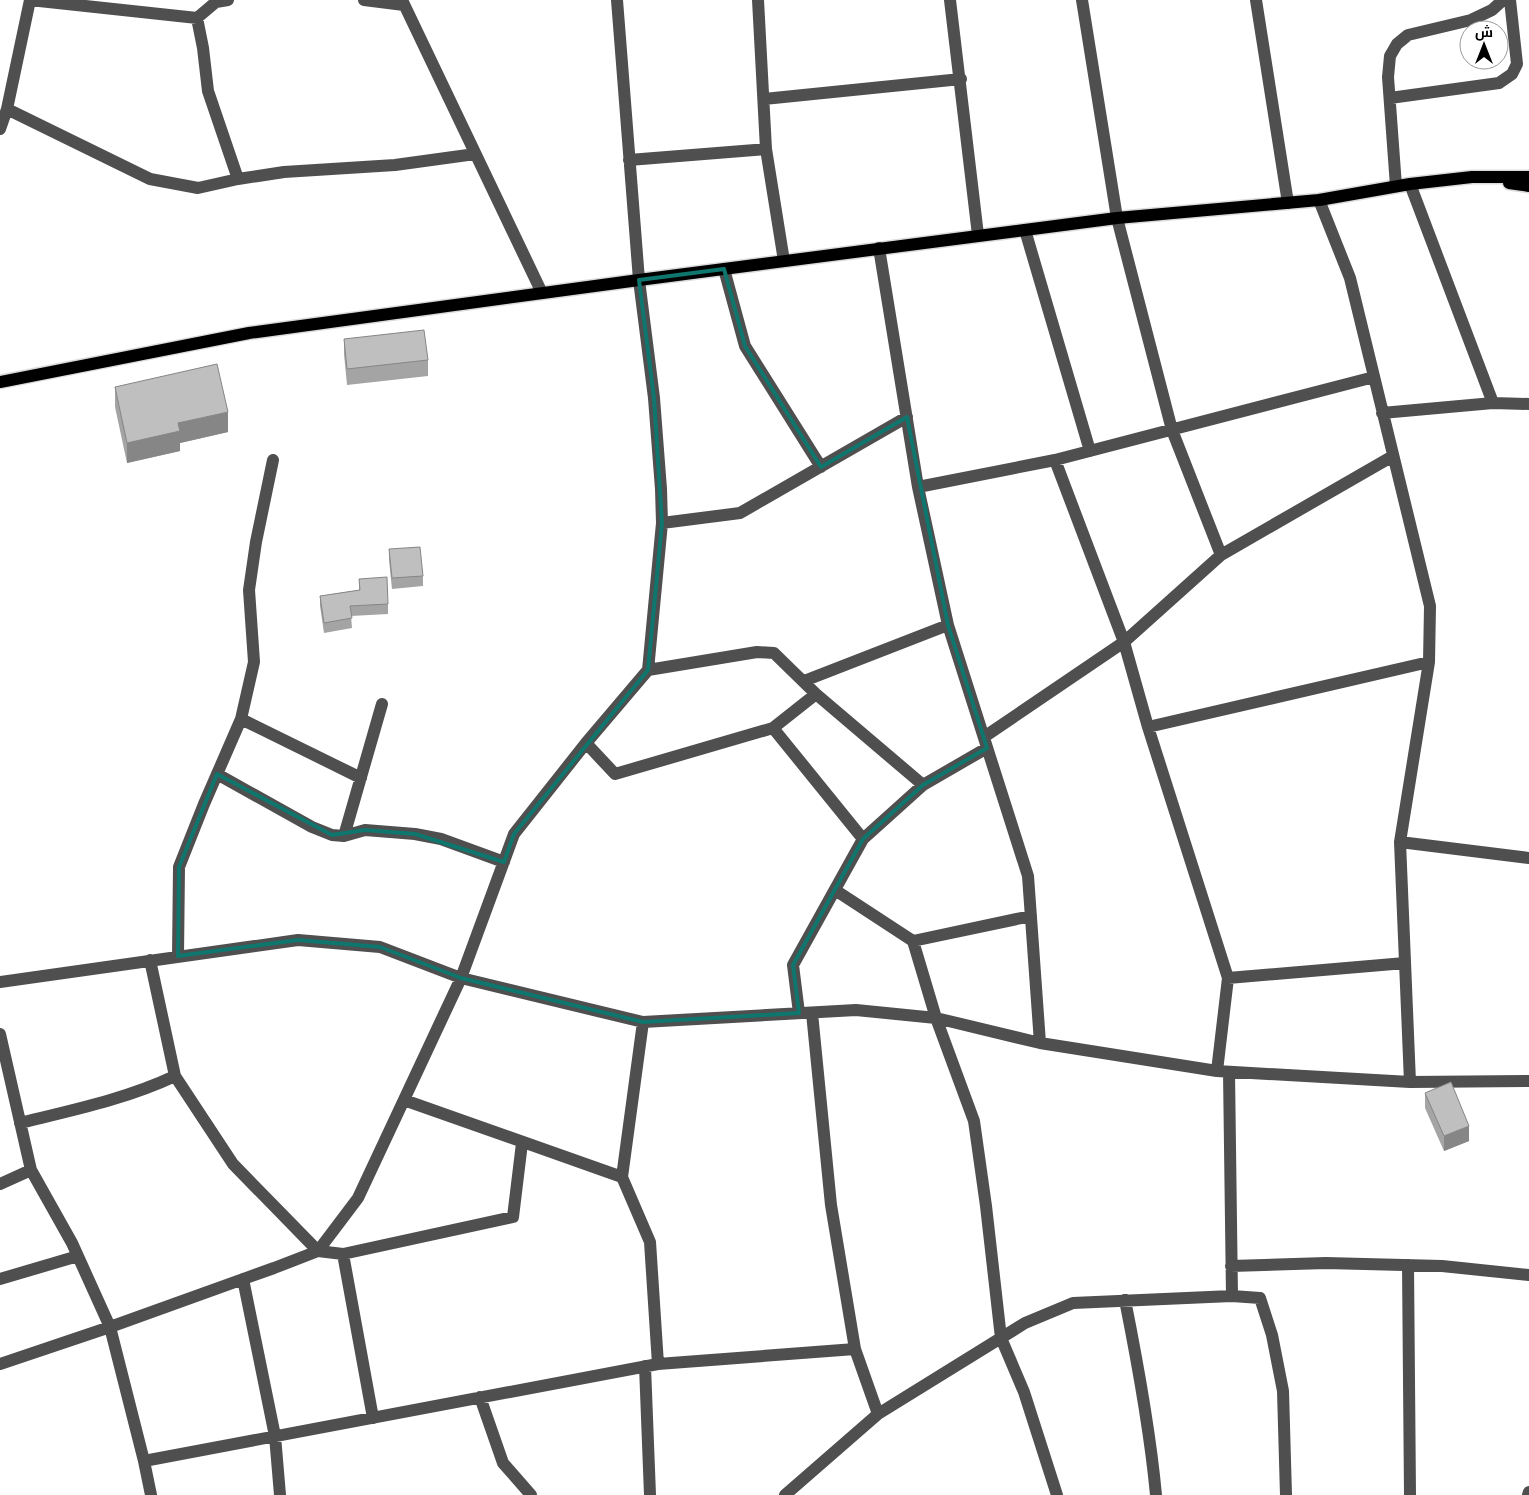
<svg xmlns="http://www.w3.org/2000/svg" width="1529" height="1495" font-family="Raleway,Cairo,sans-serif">
  <style>
    .lines { fill: none; stroke-linecap: round; stroke-linejoin: round }
    .major-casing { stroke: #dbdbdb; stroke-width: 15 }
    .minor { stroke: #4f4f4f; stroke-width: 12 }
    .major { stroke: #000; stroke-width: 12 }
    .wall { fill: #a4a4a4 }
    .shaded-wall { fill: #868686 }
    .building { fill: #bfbfbf; stroke: #868686 }
    .marked { fill: none; stroke: #0f766e; stroke-width: 4; stroke-linejoin: round }
  </style>
  <rect width="100%" height="100%" fill="#fff"/>
  <g class="lines">
    <g class="major-casing">
      <path id="major" d="M1509,183L1529,186
        M0,382L249,333L639,280L1117,218L1319,200L1410,184L1472,177H1529"/>
    </g>
    <path class="minor" d="M30,0L197,18L203,48L208,91L238,179
      M364,0L404,5
      M402,0L542,293
      M758,0L766,149L784,261
      M950,0L978,235
      M1082,0L1117,218L1172,430L1221,555
      M1256,0L1288,203
      M197,18L216,2L228,0
      M1390,98L1499,83L1512,74L1517,64L1510,0
      M764,99L961,79
      M7,109L150,179L198,188L238,179L284,172L395,165L475,154
      M0,129L7,109L30,0
      M629,160L766,149
      M1410,184L1493,403
      M1396,186L1388,77L1390,56L1397,44L1408,35L1471,20L1492,10L1503,0
      M1319,200L1350,278L1430,606L1429,662L1400,842L1410,1082
      M1025,230L1090,451
      M879,248L918,487L948,625L1028,876L1040,1043
      M724,269L745,346L821,467
      M1382,413L1493,403L1529,404
      M1055,460L1124,642L1148,727L1228,978L1217,1071
      M918,487L1055,460L1374,377
      M662,523L740,513L907,417
      M804,681L948,625
      M816,694L923,785
      M241,719L361,778
      M1148,727L1429,662
      M773,728L863,839
      M984,737L1124,642L1221,555L1393,456
      M586,743L615,774L773,728L816,694L774,653L757,652L648,670
      M217,774L312,827L332,835L344,836L365,830L415,834L441,839L504,862
      M344,836L382,704
      M1400,842L1529,858
      M835,890L913,941L936,1018L974,1121L986,1206L1001,1338L1024,1392L1057,1495
      M913,941L1031,916
      M178,956L179,867L204,804L241,719L254,662L249,590L256,542L273,460
      M150,960L175,1076L233,1164L318,1251L343,1254L513,1217L522,1143
      M1228,978L1405,963
      M0,982L298,940L380,947L461,978L643,1022L856,1010L936,1018L1040,1043L1217,1071L1410,1082L1529,1081
      M799,1013L793,965L863,839L923,785L987,748
      M643,1022L622,1177L650,1242L658,1364
      M0,1034L31,1170L72,1243L110,1327L144,1461L151,1495
      M404,1100L622,1177
      M20,1123C73,1110 126,1099 175,1076
      M0,1184L31,1170
      M343,1254L373,1418
      M1408,1265L1410,1495
      M1231,1266L1326,1263L1442,1266L1529,1275
      M0,1279L78,1256
      M243,1279L275,1436L280,1495
      M1232,1296L1260,1298L1272,1335L1283,1391L1286,1495
      M1125,1300C1138,1365 1150,1430 1156,1495
      M0,1364L110,1327L274,1268L318,1251L358,1198L461,978L514,834L586,743L648,670L662,523L661,489L654,398L639,280L617,0
      M645,1366L650,1495
      M480,1397L503,1463L531,1495
      M878,1414L1025,1323L1073,1303L1232,1296L1229,1072
      M144,1461L658,1364L855,1349
      M785,1495L878,1414L855,1349L831,1205L812,1013
      M1528,1495L1529,1492"/>
    <use href="#major" class="major"/>
  </g>
  <path class="wall" d="M344,339L428,360V376L347,385L344,354Z
    M115,387L228,432L180,443V451L127,463L115,407Z
    M389,549L423,576V586L392,589L389,560Z
    M359,579L388,604V614L351,616L352,628L324,633L320,606V596L359,590Z
    M1425,1093L1469,1141L1444,1151L1425,1108Z"/>
  <path class="shaded-wall" d="M228,412V432L180,443V451L127,463V443L178,423Z
    M1469,1126V1141L1444,1151V1136Z"/>
  <path class="building" d="M424,330L428,360L347,369L344,339Z
    M217,364L228,412L178,423L180,431L127,443L115,387Z
    M420,547L423,576L392,578L389,549Z
    M387,577L388,604L350,606L352,618L324,623L320,596L360,590L359,579Z
    M1451,1082L1469,1126L1444,1136L1425,1093Z"/>
  <path class="marked" d="M724,269L745,346L821,467L907,417L948,625L987,748L923,785L863,839L793,965L799,1013L643,1022L461,978L380,947L298,940L178,956L179,867L217,774L332,835L365,830L415,834L504,862L514,834L648,670L662,523L654,398L639,280Z"/>
  <g transform="translate(1484 45)"><circle r="24" fill="#ffffff" stroke="#999999"/>
  <path d="M0-4L9 19L0 12L-9 19Z" fill="#000000"/>
  <text y="-8" font-size="14" font-weight="bold" text-anchor="middle" fill="#000000">ش</text>
  </g>
</svg>
